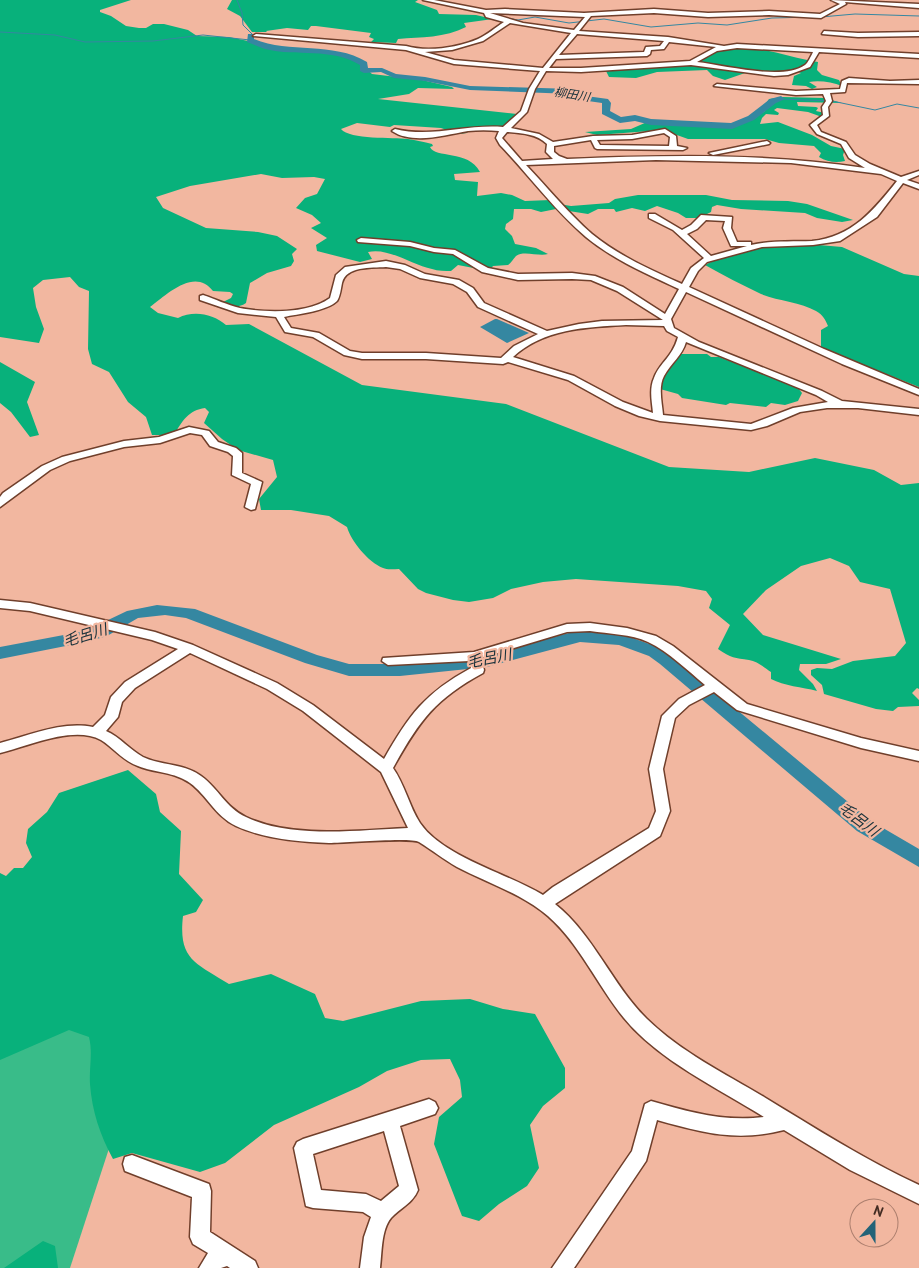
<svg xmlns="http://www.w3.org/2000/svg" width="919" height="1268" font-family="'PT Sans','Noto Sans JP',sans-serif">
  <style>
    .green { fill: #39bc89 }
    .forest { fill: #08b17b }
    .water { fill: #3587a1 }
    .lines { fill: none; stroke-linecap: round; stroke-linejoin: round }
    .stream { stroke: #3587a1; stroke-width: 1 }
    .river { fill: #3587a1; fill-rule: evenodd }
    .minor-casing { stroke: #703f2b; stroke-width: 3 }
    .minor { fill: #fff; fill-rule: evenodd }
    .labels { text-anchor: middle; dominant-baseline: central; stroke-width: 4.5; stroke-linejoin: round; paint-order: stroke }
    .far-water-label { font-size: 12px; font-style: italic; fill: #18313a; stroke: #f2b7a0 }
    .water-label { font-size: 15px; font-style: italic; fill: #18313a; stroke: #f2b7a0 }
  </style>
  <rect width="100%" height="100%" fill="#f2b7a0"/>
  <path class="green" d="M0,977L54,983L105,1050L117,1124L70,1268H0Z"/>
  <path class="forest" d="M0,0H131L100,10V12L111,16L126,26L139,28H146L153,24H164L188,30L197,36L229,37L248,41L262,47L329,52L357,60L372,74L422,80L452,87L454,89L418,88L409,94L378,99L517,114L504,126L469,130L467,133L458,134L441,128L394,125L390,127L357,123L341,129C350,140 393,137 408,139C416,140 424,142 432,144L433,146L430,147C435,159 468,149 480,172L454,174L455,180L478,182L477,196L501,193L512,195L525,201L551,200L553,203L571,206L609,203L615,199L638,195H706L732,200L788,201L807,204L853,220L842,222L817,218L805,213L741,209L717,205L712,207L711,212L699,218H686L678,213L657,206L645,211L632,208L616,212L614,209H598L588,214L556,209L541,212L531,209H514L513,219L506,224L505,229L512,236L515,244L536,248L548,254C539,257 524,250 516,256C513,259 511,263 508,265L493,266L489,271L458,265L451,271C445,271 438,271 432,269C412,265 388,247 368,252L372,259L360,262L317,251L316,245L327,238L311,228L321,223L312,215L296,208L305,198L317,194L325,179L314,177L282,178L261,174L190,186L156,197L163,208L206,228L258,232L277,236L297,249L292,254L294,261L291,266L267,273L250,283L246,303C239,308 227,308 221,303L231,298L233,294L230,292L213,291C195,267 167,294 150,307L158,313L178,318C194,310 213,314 226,325L249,324L362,385L506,404L669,467L749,472L815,458L874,470L901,485L919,483V689L917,688L912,693L919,700V706L898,707L893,711L876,709L824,694L822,685L811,675V670L817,668L832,669L853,661L895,656L906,643L890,589L860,582L849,566L830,558L801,566L766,590L743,614L763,635L841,659L826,664H800L799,670L813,684L817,691C802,687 784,686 771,679V672C765,668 757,661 749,660C735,658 731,658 718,649L730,625L709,608L712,599L706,591L678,586L576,579L543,582L511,589L493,598L469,602L453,600L426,593L418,589L399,569C394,569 387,570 383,568C368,562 351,541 347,527L329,516L291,510H261L259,499L277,477L273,460L238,450L222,439L204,423L209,412L205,408C189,410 182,421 174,435H152L146,417L128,402L109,372L92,364L88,349L89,291L79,287L70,277L43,280L33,288L36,307L44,329L39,343L0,337Z
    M232,0H418L415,2L437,10L439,14L476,15L493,19L464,23L466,27C445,38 421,37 398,39L396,43L371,42L374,39L369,37L371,33L316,26H311L308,30L287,28L266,31L267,32H252L240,16L227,9Z
    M741,47C768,48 792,58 818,62L817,70L822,75L839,80L842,86C832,82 819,80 809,82L817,87L812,89L806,86L792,85L794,76L801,73L795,71L745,73L725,80L713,76L707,70L657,72L636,78L609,77L606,71L678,66L719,50Z
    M783,97L824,98L842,103L797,102L798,106L816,107L818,108L816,111L825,113L822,117L808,112L777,108L774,110L779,113L778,115L766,114L762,118L760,124L778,122L812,135L831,146L845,149L843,155L845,161C836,163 827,162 819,157L821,153L814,146L779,143L765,139H688L663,130L597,135L585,132L631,129L647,122L732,127L754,114L764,112L766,109L764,106L769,99Z
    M819,245L842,247L904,274L919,276V387L821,348V330L828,326C825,319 823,315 816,311C801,302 778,301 761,294C742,285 723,275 705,265C739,246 781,246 819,245Z
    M680,354H707L711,357H719L789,384L798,388L802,393L798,401L785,405L771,403L766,407L730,403L726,405L682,398L678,394L660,389L664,372Z
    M0,362L35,382L27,402L39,435L30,437L11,412L0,403Z
    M128,770L156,794L160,812L181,831L179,874L203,900L196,912L183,916C178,960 196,963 229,984L271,974L315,994L325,1018L343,1021L421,1001L470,999L503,1009L535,1014L565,1068V1088L543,1106L530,1125L539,1168L527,1186L499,1204L479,1221L462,1216L434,1144L439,1117L462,1097L460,1080L450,1059L421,1060L387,1071L359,1087L274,1125L225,1163L200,1172L132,1153L113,1159C100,1135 92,1111 90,1084C89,1067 93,1053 89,1037L69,1030L0,1060V873L6,876L14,868H23L32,857L26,843L28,829L47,812L59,793Z
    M43,1241L55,1246L58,1268H4Z"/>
  <path class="water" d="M495,319H497L529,333L507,343L480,327Z"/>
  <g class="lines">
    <path class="stream" d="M237,0L242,13L243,25L252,34L251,36
      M496,16L518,20L535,17L569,23L604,19L651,27L698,23L727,25L772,18L813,17
      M821,17L855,14L919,16
      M0,32L55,35L85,42L153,41L203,35L250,40
      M781,99L832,101L875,110L897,104L919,108"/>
    <path class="river" d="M248,34H254V39C290,54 332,41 367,62L368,68H382L396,74L425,77L470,86L573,89L586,96L608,99L611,103L610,111L621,117L635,115L651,119L731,123L748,116L770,99L781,96L785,99L776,103L754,120L732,129L651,125L635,121L620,123L602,114V103L581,100L571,94L470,90L425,81L394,78L381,72L364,73L360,71V65C331,47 297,57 265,49C259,47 253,44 247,42Z
      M157,605L195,609L317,655L349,664H400L487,655L580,630L621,634L661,648L672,656L871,821L919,849V867L857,831L660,664L649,656L619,645L580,642L487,667L400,676H349L305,663L186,618L165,615L138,618L107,636L86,642L0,659V647L85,631L127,611Z"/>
    <g class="minor-casing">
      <path id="minor" d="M423,0H434L486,10L505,9L584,13L654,9L708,13L769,11L820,14L840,4L831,0L919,4V8L845,2L846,4L821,18L769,15L708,17L654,13L591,16L579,31L668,37L724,46L737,44L919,54V58L819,52L810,67L788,75L774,76L691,65L581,72L546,71L535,89L527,112L511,128L539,134L553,142L593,136L632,135L665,129L676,136L677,146L687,148L683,150L597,149L595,148L591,140L554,146V152L559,156L567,159C666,155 766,153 865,168L849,158L841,144L817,134L810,125L823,115L822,107L826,101L823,94L796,95L714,86L717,84L796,91L840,89L842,81L849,78L890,81L919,80V84L847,83L845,92L830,93L832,101L828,107L829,116L817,125L821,132L846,142L855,155L870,164L901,177L919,171V175L907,180L919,184V189L903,183L877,217L840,241L813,245L762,247L707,262L698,271L689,287L824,349L919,389V395L842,364L686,292L671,319L674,328L699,342L822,391L842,401L919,409V415L858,408H827L800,412L767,426L751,430L660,421L639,416L615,406L568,380L508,362L503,364L426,359H362L344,355L313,337L285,332L276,317L238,313L200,300V296L203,295C215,299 227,305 240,308C266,313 308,314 330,298L336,275L345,267L386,261L405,265L425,274L459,280L473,288L484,303L547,331L579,324L602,321L663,320L617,291L591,280L572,279L518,280L482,272L453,254L434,252L410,246L358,242L357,240L361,238L410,242L434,248L455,250L488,268L518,274L572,273L595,276L623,287L665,314L679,289C647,274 614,260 586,237C554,210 529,175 500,145L496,138L499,131C489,130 478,130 468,131C445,135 413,145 392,131L395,129C432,138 466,124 503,127L521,111L529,89L540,71L454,64L406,50L253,36L256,34L406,46C427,52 457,48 478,39C487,35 496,27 504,22L486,17L484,13ZM490,13L585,17L574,30L523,23ZM510,23L571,33L543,68L454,60L425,52L452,50L483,41ZM577,34L664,41L660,46L646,47L644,52L559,55ZM669,42L716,47L690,61L581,68H549L556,59L647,56L650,54L651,50L664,49ZM737,48L813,52C811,56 808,63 805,65C783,81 724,65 697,62L717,51ZM507,132C521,133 537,134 547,144L546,152L553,159L522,161L502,138ZM664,133L670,137L669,146L600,145L597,140L632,139ZM656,160L791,163L881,174L897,181C874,210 852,237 812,241C792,242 771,240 751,245V242H737L731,228L732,217L701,215L691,225L682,230L655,214H649V218L673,230L704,258L691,268L682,284C651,270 619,256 592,234C568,213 548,188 526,165ZM706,220L725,221L723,228L731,246H747L711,256L687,234L697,229ZM386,267L400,269L420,278L453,284L467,292L478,307L538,334L514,346L501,358L426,353H362L350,351L319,333L291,328L284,317C298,314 327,311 337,301C340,297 341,288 342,283C346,266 371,268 386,267ZM626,325L664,326L667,331L678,337C672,358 660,362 654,378C649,389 652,402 653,413L623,402L574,376L513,357C543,329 586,327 626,325ZM686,342L816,395L828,402L793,408L751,424L663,415C662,403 658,387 664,376C671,363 682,356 686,342Z
        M824,31L858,33L919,32V36L858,37L822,34Z
        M767,141L770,143L769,144L713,155L709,153Z
        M189,427L209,431L218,442L236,448L242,453V473L262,482L255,509L251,510L245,507L251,484L232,475L233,456L228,452L210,446L202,435L190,433L160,443L124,447L70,461L50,470L0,507V497L3,493L42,466L62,457L124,441L159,437Z
        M0,600L30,603L155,632L193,645L277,683L313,705L384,759C409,715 425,693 471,668L469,661L388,665L382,661L383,658L474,652L567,624L590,623L627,628L656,636L673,646L747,704L861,738L919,751V761L861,748L737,710L714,692L689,705L675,718L663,769L670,811L660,836L555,904C594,935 612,985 647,1019C681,1052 724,1073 764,1097C815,1128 865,1160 919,1185V1204L850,1170L784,1130C737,1142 703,1133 657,1120L646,1161L574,1268H552L632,1151L645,1104L651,1101C689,1112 724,1122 764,1117C718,1088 658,1060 624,1018C597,985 580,944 548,916C521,893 487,883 457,867C443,859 432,850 419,842C411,837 344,843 329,843C298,842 264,839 236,826C215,816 207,795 190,783C175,772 155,773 138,766C123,761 114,748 101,740C74,725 28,746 0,753V743C31,735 61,721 93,727L105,715L111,697L125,682L178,649L152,640L30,611L0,608ZM590,631C609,634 631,634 648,642C669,652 687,670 705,685L679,699L662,716L649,769L656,811L649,828L553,887L543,895C509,874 443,857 420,823C409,806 405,785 393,768C419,721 435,699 483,673L484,670L481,658L567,632ZM190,653L267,689L303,711L381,772L408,828C358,830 292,839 246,817C226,808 218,788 201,776C184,763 162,766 143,757C130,750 120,737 106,731L118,717L122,702L135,688Z
        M429,1099L435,1102L438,1108L435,1114L400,1126L418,1190C413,1203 400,1208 391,1218C381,1230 382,1253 380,1268H360L364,1237L371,1217L363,1212L313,1208L306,1206L294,1148L297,1142L303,1139ZM384,1131L399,1186L381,1201L366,1194L321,1190L313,1154Z
        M132,1155L209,1184L211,1191L210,1232L255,1261L258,1268H230L227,1266L221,1268H199L208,1253L193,1244L190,1237L192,1197L125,1171L123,1164L125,1157Z"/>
    </g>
    <use href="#minor" class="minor"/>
  </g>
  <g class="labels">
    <g class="far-water-label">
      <text transform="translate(572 94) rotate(9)">柳田川</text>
    </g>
    <g class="water-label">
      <text transform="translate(85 635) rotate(-17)">毛呂川</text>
      <text transform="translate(489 658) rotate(-11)">毛呂川</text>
      <text transform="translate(859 819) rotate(37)">毛呂川</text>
    </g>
  </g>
  <g transform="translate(874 1223) rotate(21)"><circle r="24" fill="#f2b7a0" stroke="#ac7f6e"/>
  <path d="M0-4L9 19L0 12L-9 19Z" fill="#236378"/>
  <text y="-8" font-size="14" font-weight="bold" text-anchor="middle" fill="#422b22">N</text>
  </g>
</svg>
